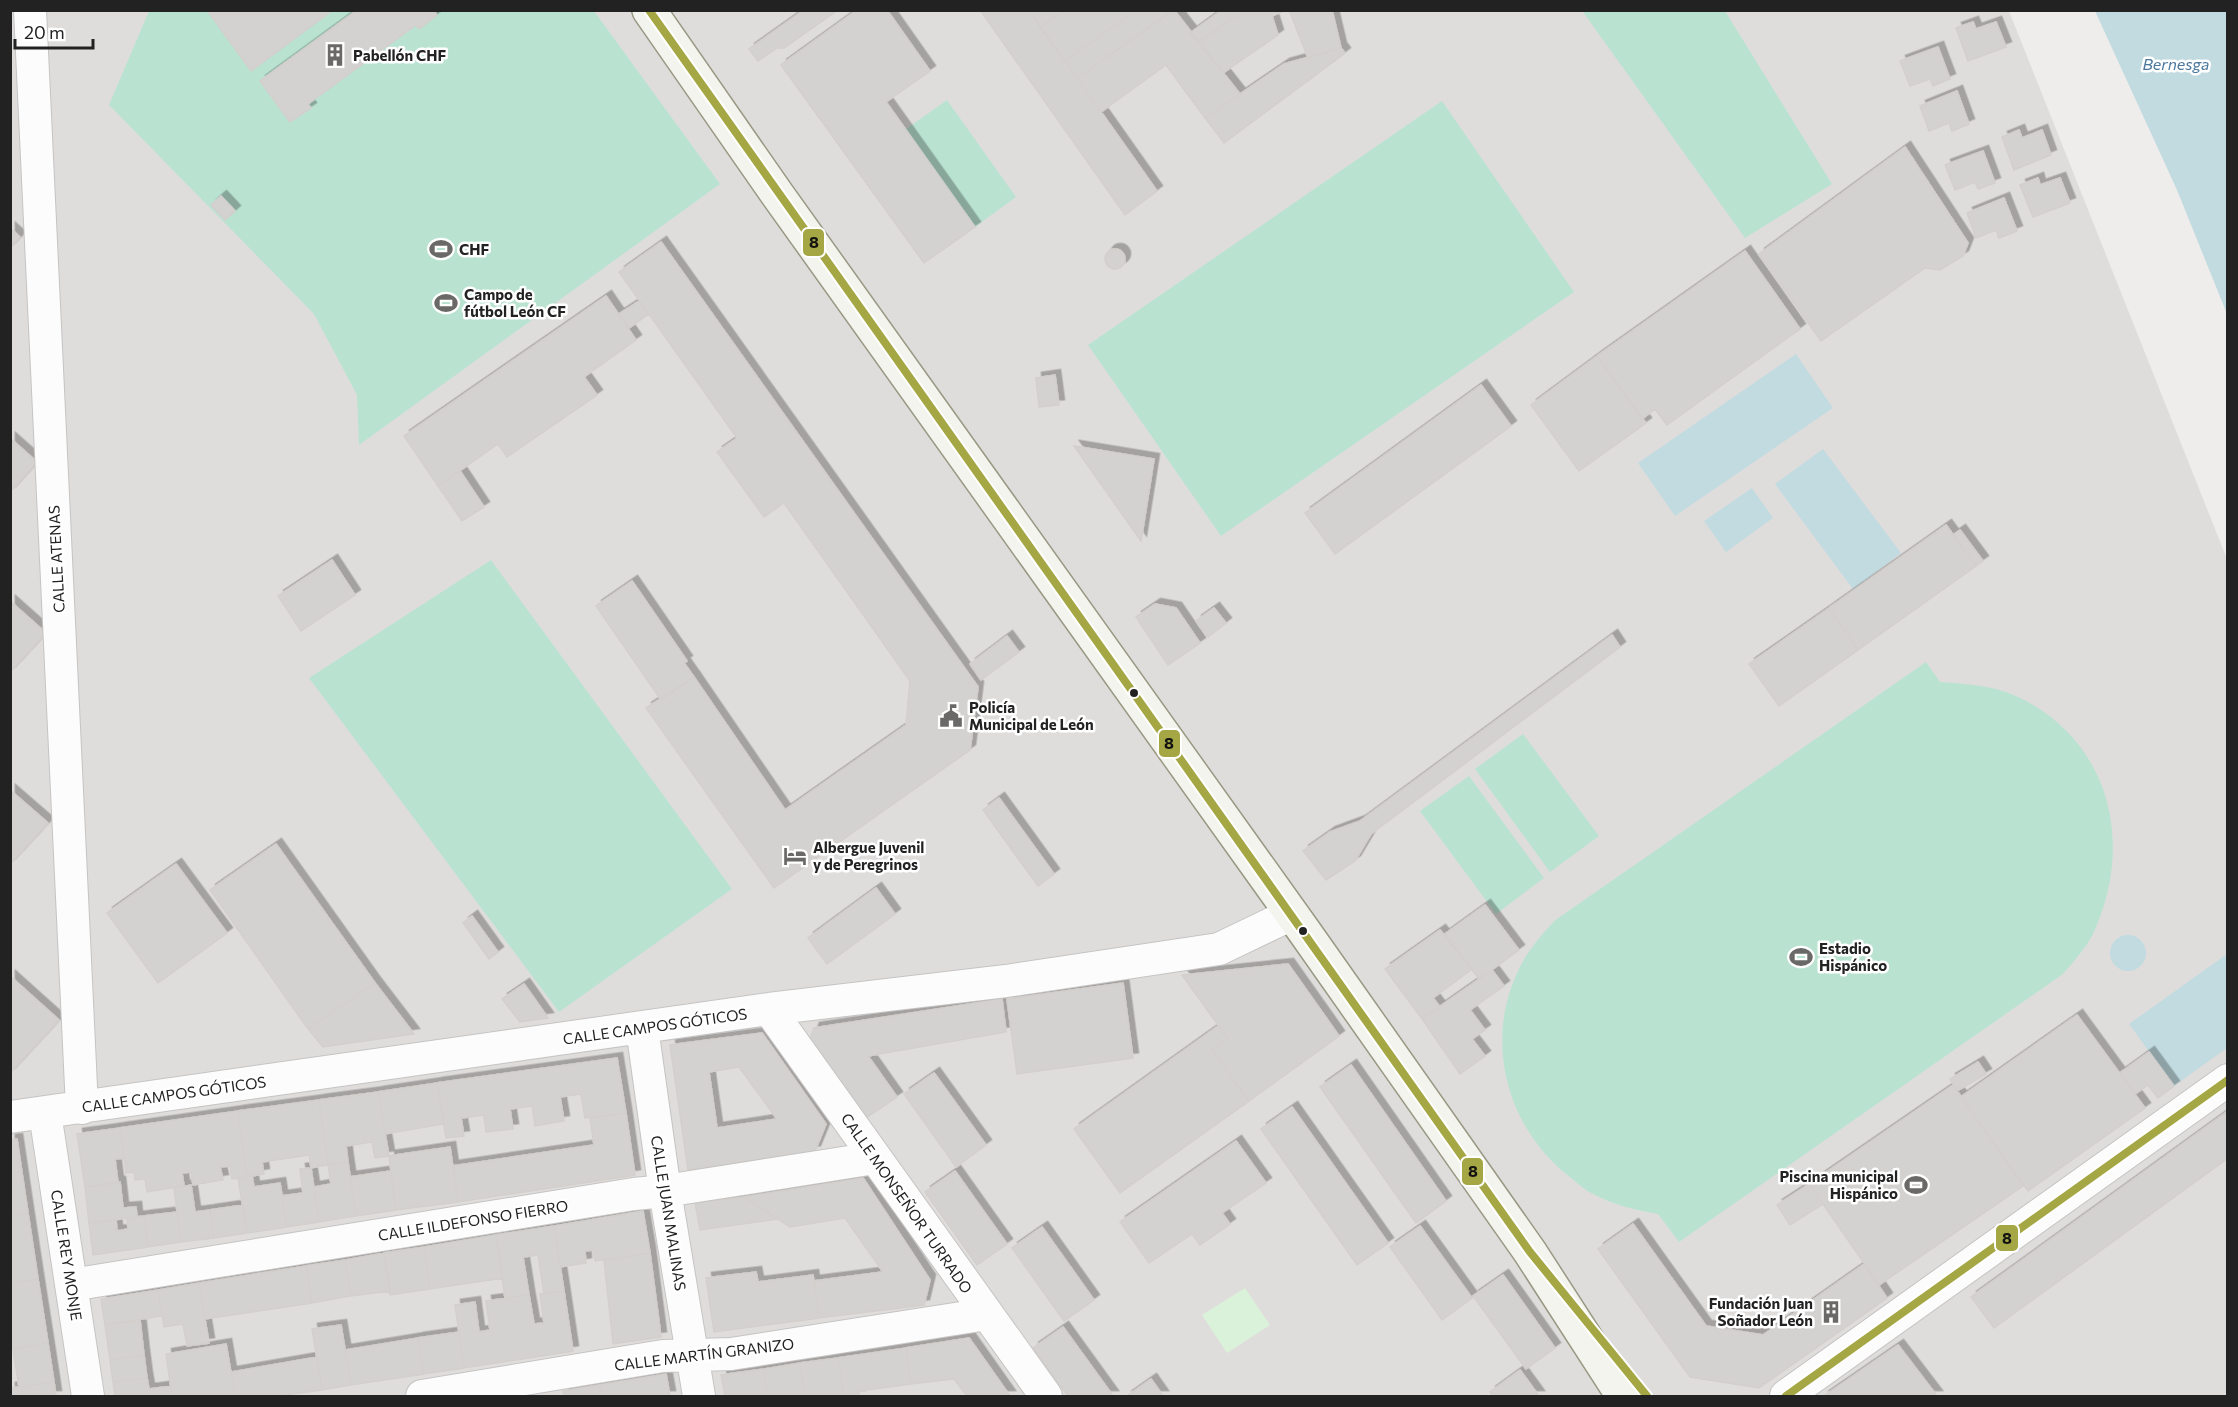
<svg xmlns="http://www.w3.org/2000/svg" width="2238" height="1407" font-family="Commissioner,sans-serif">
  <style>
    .residential { fill: #dfdddc }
    .park { fill: #dbf2da }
    .pitch { fill: #b9e3d0 }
    .water { fill: #c1dbe0 }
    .building { fill: #d4d2d0; stroke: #d3cfcc; stroke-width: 1.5; fill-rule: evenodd; filter: url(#shadow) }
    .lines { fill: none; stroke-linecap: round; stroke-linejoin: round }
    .street-casing { stroke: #c5c4c3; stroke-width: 34 }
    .secondary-casing { stroke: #989883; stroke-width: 36 }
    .street { stroke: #fdfcfc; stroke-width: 32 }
    .secondary { stroke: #f4f4ee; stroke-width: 33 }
    .bus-1-casing { stroke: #fff; stroke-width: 12 }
    .bus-1 { stroke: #a5a644; stroke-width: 8 }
    .bus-dot { fill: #222; stroke: #fff; stroke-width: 2 }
    .labels { text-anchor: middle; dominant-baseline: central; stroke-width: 5; stroke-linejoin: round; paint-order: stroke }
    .poi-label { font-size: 15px; font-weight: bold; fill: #222; stroke: #fff; text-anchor: start }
    .street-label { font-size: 15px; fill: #222; stroke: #fff }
    .water-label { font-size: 16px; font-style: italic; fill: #4c789d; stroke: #fff }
    .line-badge { stroke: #fff; stroke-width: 2 }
    .pale-badge-label { font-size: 16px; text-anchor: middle; font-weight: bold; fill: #111 }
  </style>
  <defs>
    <filter id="shadow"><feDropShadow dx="5.5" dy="-5.5" stdDeviation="0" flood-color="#0004"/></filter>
  </defs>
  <rect width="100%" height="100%" fill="#efedeb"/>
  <path class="residential" d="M10,11H2009L2227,559V1396H11Z"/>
  <path class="park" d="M1245,1288L1270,1325L1227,1353L1202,1315Z"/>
  <path class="pitch" d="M1586,10L1725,11L1832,184L1745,238L1583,12Z
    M149,11H594L720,184L359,445L357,395L314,314L109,105Z
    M947,100L1016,197L975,227L906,129Z
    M1442,101L1574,292L1221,536L1088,345Z
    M491,560L732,889L559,1012L309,678Z
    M1926,662L1940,682C1966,684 1992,685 2016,696C2111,740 2135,844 2093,934C2086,948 2073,962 2063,974L1679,1242L1658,1214C1635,1210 1614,1205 1593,1194C1585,1190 1578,1184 1571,1178C1507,1129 1483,1042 1519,969C1528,950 1541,936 1554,921Z
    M1523,734L1599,836L1550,872L1475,769Z
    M1469,776L1544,878L1496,914L1420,811Z"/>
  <path class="water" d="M2095,11L2227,12V314L2177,190Z
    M1796,354L1833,408L1675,516L1638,463Z
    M1823,449L1901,553L1853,589L1775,484Z
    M1752,488L1773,518L1726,552L1704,521Z
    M2110 953a18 18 0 1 1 36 0a18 18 0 1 1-36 0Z
    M2227,954V1048L2174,1086L2129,1024Z"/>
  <path class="building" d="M207,10H333L251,71Z
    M357,10H433L437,15L419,29L416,25L308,104L311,108L290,122L260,81Z
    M804,10H838L784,48H777L758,61L749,49Z
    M857,10H887L930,71L886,102L975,227L924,263L781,65Z
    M980,10H1029L1157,191L1125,215Z
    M1029,10H1062L1063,12L1040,27Z
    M1065,10H1137L1065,61L1040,27Z
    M1137,10H1173L1077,78L1065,61Z
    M1174,10L1240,94L1205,118L1166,65L1101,112L1077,78Z
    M1222,10H1244L1198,42L1190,33Z
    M1244,10H1286L1272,16L1278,35L1223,73L1198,42Z
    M1289,10H1332L1341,48L1308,58Z
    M1973,22L1976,29L1996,22L2006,47L1968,61L1956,28Z
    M1938,47L1950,79L1933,86L1930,79L1910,86L1900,61Z
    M1341,48L1345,53L1224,143L1205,118L1284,64Z
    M1957,91L1969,124L1952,131L1949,123L1929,131L1920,106Z
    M2019,130L2022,138L2042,130L2051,155L2014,170L2002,137Z
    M1905,147L1968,243L1963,256L1940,270L1925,268L1821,341L1759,254Z
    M1983,151L1995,183L1978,189L1975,182L1955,190L1945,165Z
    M2038,178L2040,185L2060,178L2070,203L2033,217L2020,185Z
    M221,196L235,211L225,220L211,205Z
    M2004,198L2017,231L1999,238L1996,230L1976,238L1967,213Z
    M10,228L20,237L10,248Z
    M661,242L978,687L970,750L774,888L646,708L694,677L785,810L906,725L910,681L784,503L764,517L717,452L737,438L619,272Z
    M1105 259a10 10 0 1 1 20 0a10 10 0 1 1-20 0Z
    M1745,251L1800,329L1667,425L1655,409L1642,419L1597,356Z
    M606,296L636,340L584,377L597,395L507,457L498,444L438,486L404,436Z
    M639,301L649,314L629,328L619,314Z
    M1597,356L1646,423L1579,471L1531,405Z
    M1055,375L1059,405L1039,407L1036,378Z
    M1481,385L1511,426L1335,554L1305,513Z
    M10,438L37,462L10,492Z
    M1074,446L1154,459L1141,541Z
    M460,471L484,507L462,521L438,486Z
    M1946,525L1976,566L1858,650L1829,608Z
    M1960,530L1983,561L1976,566L1953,535Z
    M332,560L355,595L301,631L278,596Z
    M632,581L687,661L684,663L694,677L661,700L596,606Z
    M10,601L46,633L10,672Z
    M1155,604L1176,608L1200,643L1168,665L1136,617Z
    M1214,608L1226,623L1208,637L1196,621Z
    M1829,608L1858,650L1779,706L1749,664Z
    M1612,635L1620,647L1371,834L1355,861L1326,880L1303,851L1330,832L1360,821Z
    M1007,636L1019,652L981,680L970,664Z
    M10,790L48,823L10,864Z
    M999,798L1054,874L1038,886L983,810Z
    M276,844L375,983L308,1029L210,890Z
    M176,864L227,933L158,983L107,913Z
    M876,888L895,914L827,964L808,938Z
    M1485,905L1519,950L1479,979L1445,934Z
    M472,916L498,952L489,959L463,923Z
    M1440,930L1472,969L1433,998L1440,1007L1422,1019L1385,969Z
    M1288,964L1339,1036L1249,1101L1212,1050L1228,1039L1182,975Z
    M1492,970L1504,986L1470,1010L1485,1030L1472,1039L1485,1056L1460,1074L1422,1019Z
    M10,976L59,1020L10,1073Z
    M375,983L414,1034L323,1047L308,1029Z
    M1123,983L1133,1058L1017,1074L1007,999Z
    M524,984L548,1018L520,1022L502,999Z
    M1002,999L1006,1032L868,1056L897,1097L866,1118L810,1039L814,1028Z
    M2077,1015L2145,1108L2028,1191L1961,1097Z
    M1218,1026L1228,1039L1212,1050L1249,1101L1120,1193L1074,1129Z
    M762,1033L826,1124L815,1151L688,1170L670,1045ZM739,1067L777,1119L717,1128L709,1072Z
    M2149,1052L2174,1086L2158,1098L2148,1085L2135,1094L2120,1073Z
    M617,1058L626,1113L585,1118L581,1094L560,1097L564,1121L535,1126L532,1106L510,1109L513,1129L486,1132L484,1115L461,1118L464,1136L446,1138L437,1083Z
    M1978,1062L1986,1074L1957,1091L1950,1079Z
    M1351,1065L1446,1201L1416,1223L1320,1087Z
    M934,1073L986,1145L956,1167L904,1094Z
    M437,1083L444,1124L385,1134L378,1092Z
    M1953,1085L2023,1186L1879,1285L1809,1184Z
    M378,1092L389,1156L375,1158L372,1142L346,1146L348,1162L328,1165L319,1100Z
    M319,1100L328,1165L311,1168L309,1155L262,1162L264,1174L247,1177L238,1111Z
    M1292,1107L1388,1243L1357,1265L1261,1129Z
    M238,1111L247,1177L232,1179L230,1166L220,1167L223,1180L193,1185L191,1172L182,1173L184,1186L147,1192L145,1179L135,1180L134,1172L126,1173L120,1128Z
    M2228,1111V1158L1994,1328L1971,1297Z
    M626,1113L635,1175L458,1202L453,1166L594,1145L590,1118Z
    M120,1128L124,1158L115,1159L118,1183L85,1187L77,1134Z
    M17,1139L28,1213L10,1215V1140Z
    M1236,1141L1266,1183L1222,1213L1230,1224L1200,1245L1192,1234L1149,1263L1120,1222Z
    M450,1147L458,1202L396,1210L389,1156Z
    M348,1162L356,1216L319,1222L314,1187L331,1184L328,1165Z
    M311,1168L319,1222L287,1227L282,1196L303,1193L300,1169Z
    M390,1171L396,1210L356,1216L350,1177Z
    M955,1171L1007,1244L977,1265L925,1192Z
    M252,1176L254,1187L280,1183L287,1227L247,1233L238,1178Z
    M863,1178L930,1280L924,1305L819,1318L814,1281L883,1272L845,1218L790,1227L744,1197Z
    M120,1182L123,1208L136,1207L137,1217L89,1223L85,1187Z
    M1809,1184L1823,1204L1790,1225L1777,1205Z
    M191,1185L195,1212L210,1210L214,1238L181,1242L174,1188Z
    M744,1197L778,1219L700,1230L695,1203Z
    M243,1205L247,1233L214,1238L210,1210Z
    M643,1211L650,1253L595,1261L593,1250L585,1251L586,1263L560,1267L554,1226Z
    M177,1212L181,1242L148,1247L144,1216Z
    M28,1213L38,1279L10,1283V1215Z
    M144,1216L148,1247L93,1255L89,1223L116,1220L117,1231L128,1229L127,1218Z
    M1633,1224L1706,1326L1763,1335L1864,1264L1887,1298L1759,1388L1690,1377L1598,1249Z
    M554,1226L564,1291L544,1294L538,1255L523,1257L529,1295L505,1298L496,1235Z
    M1420,1226L1472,1298L1442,1320L1390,1247Z
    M1042,1227L1094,1300L1064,1321L1012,1248Z
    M496,1235L503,1278L430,1289L424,1247Z
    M424,1247L430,1289L390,1295L384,1253Z
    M384,1253L390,1291L351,1296L345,1260Z
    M650,1253L661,1337L613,1344L604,1260Z
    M345,1260L351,1296L312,1303L306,1266Z
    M306,1266L312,1303L205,1319L199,1283Z
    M756,1272L758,1282L813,1275L819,1318L714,1332L706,1278Z
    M1503,1275L1555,1348L1526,1369L1473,1296Z
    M38,1279L48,1343L10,1350V1283Z
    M199,1283L209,1343L187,1346L183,1324L164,1327L158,1290Z
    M158,1290L162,1316L105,1325L101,1299Z
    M564,1291L573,1351L464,1368L455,1305L475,1302L479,1332L490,1330L486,1301L529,1295L534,1324L544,1323L540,1294Z
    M140,1320L144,1355L110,1360L105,1325Z
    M341,1325L351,1385L322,1390L312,1329Z
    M1063,1327L1113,1396H1068L1033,1348Z
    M459,1332L464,1368L424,1374L418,1338Z
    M418,1338L424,1374L351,1385L345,1350Z
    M969,1338L1010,1396H967L954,1379L911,1384L906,1348Z
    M48,1343L54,1382L19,1387L13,1349Z
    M226,1344L235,1396H172L166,1354Z
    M1898,1345L1937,1396H1824Z
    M906,1348L911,1384L859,1391V1396H844L838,1358Z
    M144,1355L147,1378L113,1382L110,1360Z
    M317,1357L322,1390L277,1396H235L231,1372Z
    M838,1358L844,1396H805L800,1363Z
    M800,1363L805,1396H767L764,1369Z
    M764,1369L767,1396H725L721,1375Z
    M1520,1370L1539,1396H1493L1490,1392Z
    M666,1374L670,1396H602L599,1385Z
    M147,1378L149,1389L171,1386L172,1396H115L113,1382Z
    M1151,1379L1163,1396H1127Z
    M54,1382L56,1396H10V1388Z
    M599,1385L602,1396H564L563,1391Z"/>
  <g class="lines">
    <g class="street-casing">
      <path id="street" d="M30,10L82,1108
        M769,1009L1046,1396
        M642,1028L665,1191L699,1396
        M45,1113L88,1396
        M10,1117L769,1009L1006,981L1219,949L1292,914
        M71,1285L634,1194L665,1191L875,1158
        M422,1396L663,1356L731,1354L987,1314
        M1786,1396L2228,1080"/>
    </g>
    <g class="secondary-casing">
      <path id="secondary" d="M649,10L777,194L1304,931L1530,1252L1623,1396"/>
    </g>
    <use href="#street" class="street"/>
    <use href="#secondary" class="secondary"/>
    <g class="bus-1-casing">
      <path id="bus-1" d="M649,10L1530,1252L1647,1396
        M1786,1396L2228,1080"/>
    </g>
    <use href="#bus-1" class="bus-1"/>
  </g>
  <defs>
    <g id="building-bare" transform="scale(1.8)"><path d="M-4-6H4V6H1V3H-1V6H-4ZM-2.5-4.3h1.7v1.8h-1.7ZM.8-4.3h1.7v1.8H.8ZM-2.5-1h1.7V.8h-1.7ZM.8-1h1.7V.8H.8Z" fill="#6a6968" stroke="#fff" stroke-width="2.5" paint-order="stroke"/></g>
    <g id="stadium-bare" transform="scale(1.8)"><path d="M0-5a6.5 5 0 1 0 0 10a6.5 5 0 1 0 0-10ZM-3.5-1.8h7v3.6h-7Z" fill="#6a6968" stroke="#fff" stroke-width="2.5" paint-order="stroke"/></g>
    <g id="civic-bare" transform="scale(1.8)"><path d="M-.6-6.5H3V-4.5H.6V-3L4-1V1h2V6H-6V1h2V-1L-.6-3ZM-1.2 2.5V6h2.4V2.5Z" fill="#6a6968" stroke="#fff" stroke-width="2.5" paint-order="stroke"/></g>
    <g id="hotel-bare" transform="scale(1.8)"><path d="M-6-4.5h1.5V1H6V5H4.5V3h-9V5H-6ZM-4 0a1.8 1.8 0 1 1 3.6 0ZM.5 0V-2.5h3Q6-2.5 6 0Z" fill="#6a6968" stroke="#fff" stroke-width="2.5" paint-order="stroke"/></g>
  </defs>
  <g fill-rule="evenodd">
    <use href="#building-bare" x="335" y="55"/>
    <use href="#stadium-bare" x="441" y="249"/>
    <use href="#stadium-bare" x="446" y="303"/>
    <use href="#civic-bare" x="951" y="716"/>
    <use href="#hotel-bare" x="795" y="856"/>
    <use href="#stadium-bare" x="1801" y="957"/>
    <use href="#stadium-bare" x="1916" y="1185"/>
    <use href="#building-bare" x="1831" y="1312"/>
  </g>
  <g class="bus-dot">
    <circle cx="1134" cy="693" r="5"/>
    <circle cx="1303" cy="931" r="5"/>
  </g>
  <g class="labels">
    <g class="poi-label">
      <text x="353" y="55">Pabellón CHF</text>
      <text x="459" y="249">CHF</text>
      <text x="464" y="294">Campo de<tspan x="464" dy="17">fútbol León CF</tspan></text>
      <text x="969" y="707">Policía<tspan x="969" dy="17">Municipal de León</tspan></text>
      <text x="813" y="847">Albergue Juvenil<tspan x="813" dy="17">y de Peregrinos</tspan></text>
      <text x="1819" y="948">Estadio<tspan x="1819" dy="17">Hispánico</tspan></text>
      <text x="1898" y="1176" text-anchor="end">Piscina municipal<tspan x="1898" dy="17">Hispánico</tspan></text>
      <text x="1813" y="1303" text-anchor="end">Fundación Juan<tspan x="1813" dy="17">Soñador León</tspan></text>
    </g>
    <g class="street-label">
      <text transform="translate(56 559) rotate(-93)">CALLE ATENAS</text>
      <text transform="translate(655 1026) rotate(-8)">CALLE CAMPOS GÓTICOS</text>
      <text transform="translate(174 1094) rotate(-8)">CALLE CAMPOS GÓTICOS</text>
      <text transform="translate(907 1203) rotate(55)">CALLE MONSEÑOR TURRADO</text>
      <text transform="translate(669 1213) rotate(81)">CALLE JUAN MALINAS</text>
      <text transform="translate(473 1220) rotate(-9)">CALLE ILDEFONSO FIERRO</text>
      <text transform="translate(67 1255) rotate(81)">CALLE REY MONJE</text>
      <text transform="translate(704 1354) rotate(-7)">CALLE MARTÍN GRANIZO</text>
    </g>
    <g class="water-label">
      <text x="2176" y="63">Bernesga</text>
    </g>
  </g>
  <g class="line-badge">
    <rect x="802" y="228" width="23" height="29" rx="6" fill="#a5a644"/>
    <rect x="1158" y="729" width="23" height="29" rx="6" fill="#a5a644"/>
    <rect x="1461" y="1157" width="23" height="29" rx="6" fill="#a5a644"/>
    <rect x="1995" y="1224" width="24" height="28" rx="6" fill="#a5a644"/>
  </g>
  <g class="pale-badge-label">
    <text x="814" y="248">8</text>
    <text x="1169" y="749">8</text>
    <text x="1473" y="1177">8</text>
    <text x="2007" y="1244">8</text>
  </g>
  <rect width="2238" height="1407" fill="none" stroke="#222222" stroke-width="24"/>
  <path d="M15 39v9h78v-9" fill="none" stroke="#222222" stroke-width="3"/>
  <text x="24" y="39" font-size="18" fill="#222222" stroke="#ffffff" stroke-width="4.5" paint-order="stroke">20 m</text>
</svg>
